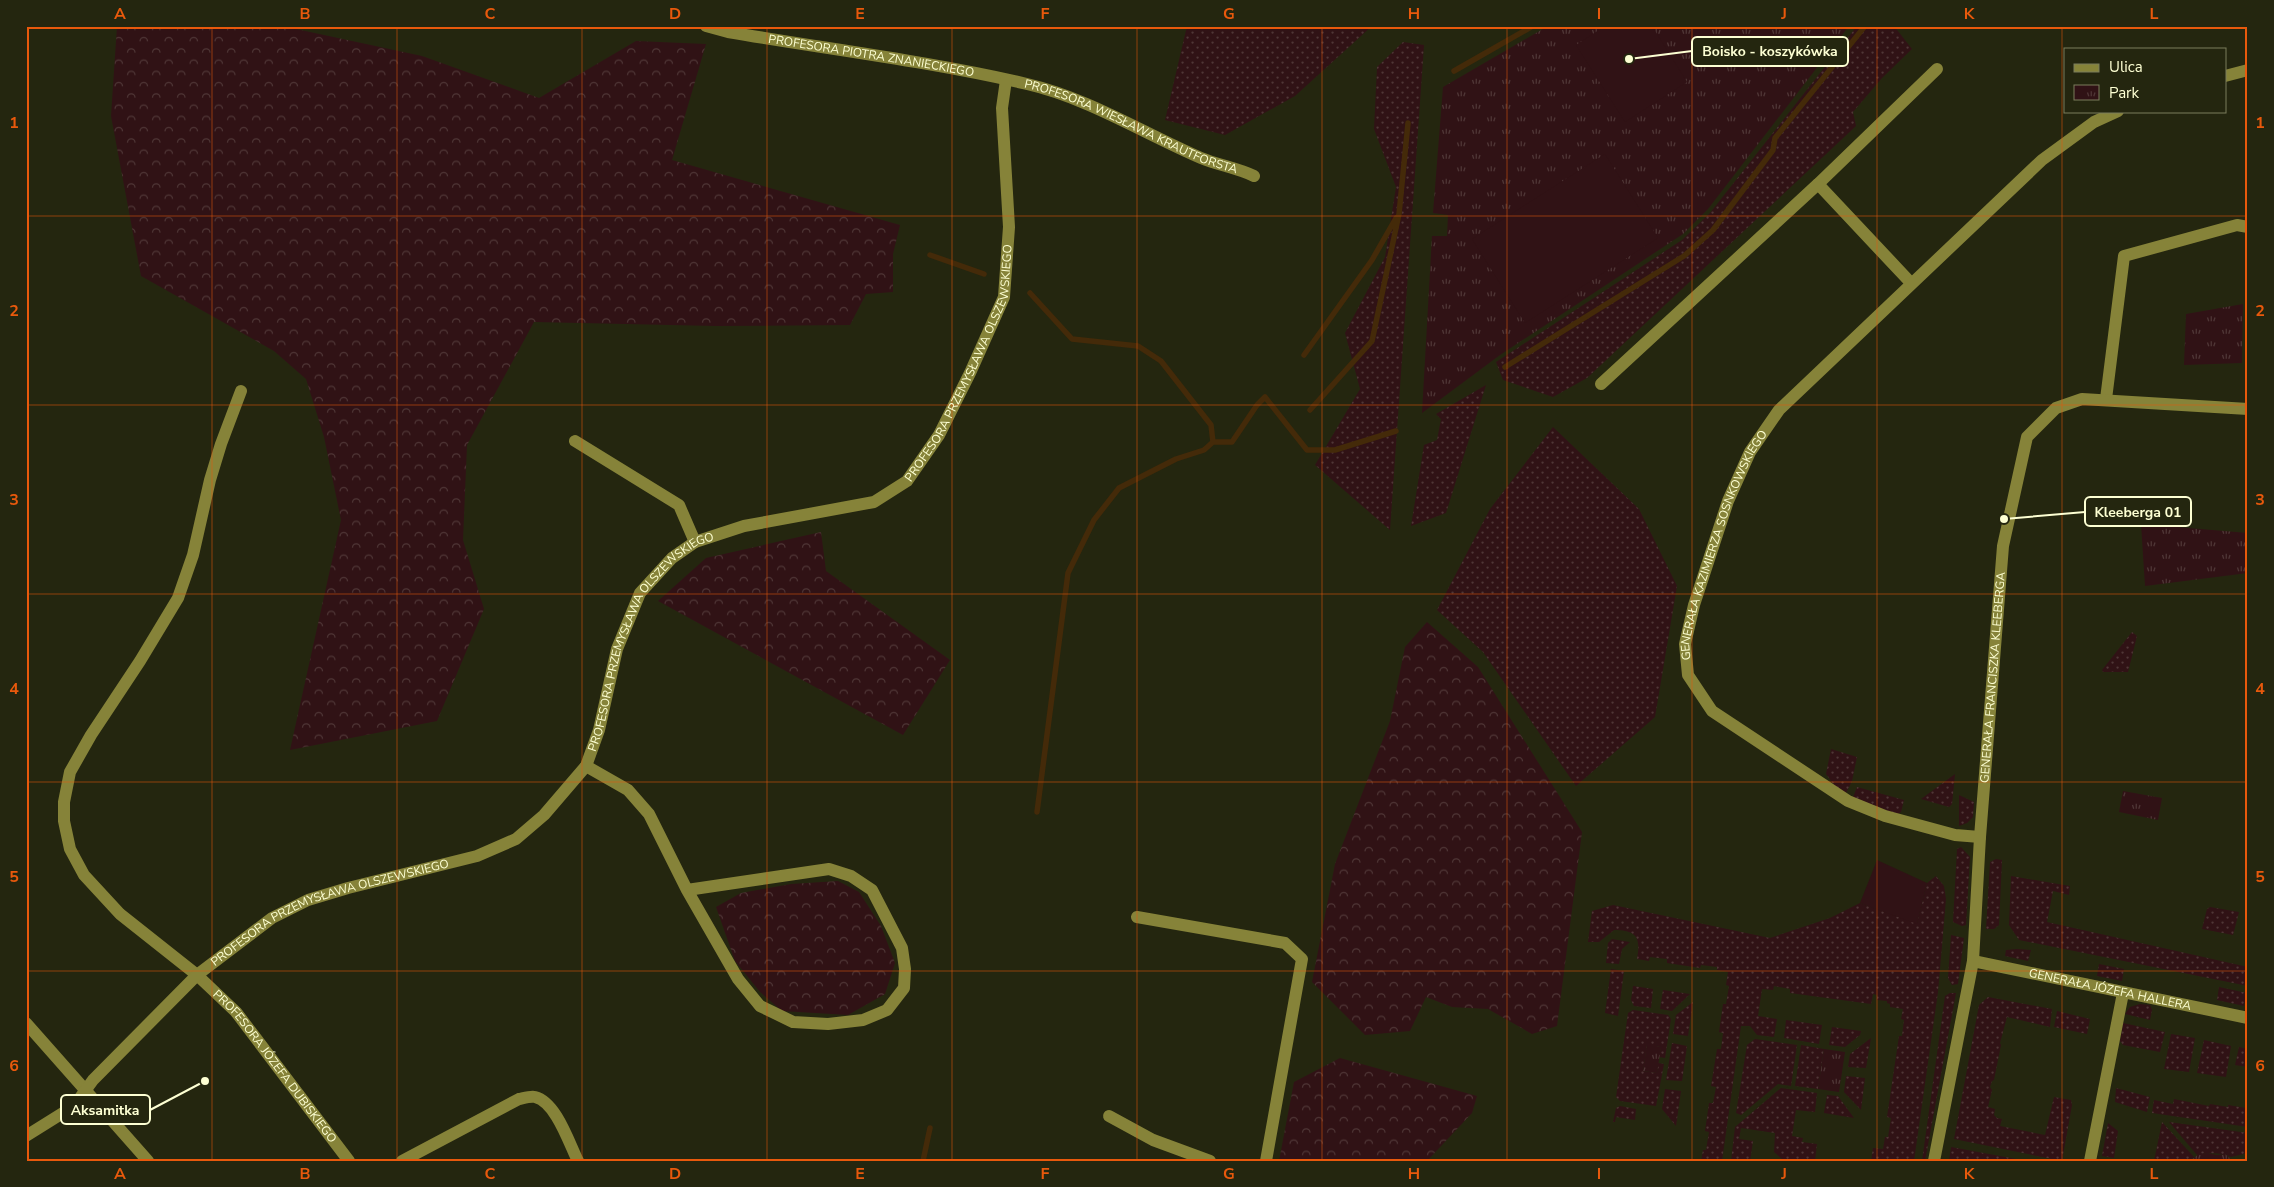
<svg xmlns="http://www.w3.org/2000/svg" width="2274" height="1187" font-family="'Nunito Sans',sans-serif">
  <style>
    .grass { fill: url(#grass-dots) }
    .forest { fill: url(#forest-crowns) }
    .park { fill: url(#park-tufts) }
    .pitch { fill: #301215 }
    .lines { fill: none; stroke-linecap: round; stroke-linejoin: round }
    .stream { stroke: #442a09; stroke-width: 5.5 }
    .minor { stroke: #868339; stroke-width: 12 }
    .grid { fill: none; stroke: #e8590c; stroke-width: 1; stroke-opacity: 0.55 }
    .labels { text-anchor: middle; dominant-baseline: central; stroke-width: 4; stroke-linejoin: round; paint-order: stroke }
    .street-label { font-size: 12px; fill: #fdffd3; stroke: #24260f }
    .leader { fill: none; stroke: #fdffd3; stroke-width: 2 }
    .callout-dot { fill: #fdffd3; stroke: #24260f; stroke-width: 2 }
    .callout { fill: #24260f; stroke: #fdffd3; stroke-width: 2 }
    .callout-label { font-size: 14px; text-anchor: middle; font-weight: bold; fill: #fdffd3 }
    .neatline { fill: none; stroke: #e8590c; stroke-width: 2 }
    .grid-label { font-size: 16px; text-anchor: middle; font-weight: bold; fill: #e8590c }
  </style>
  <defs>
    <pattern id="grass-dots" width="8" height="8" patternUnits="userSpaceOnUse" patternTransform="scale(1.25)"><rect width="8" height="8" fill="#301215"/><path d="M2 2h.1M6 6h.1" fill="none" stroke="#4f3636" stroke-width="1.8" stroke-linecap="round"/></pattern>
    <pattern id="forest-crowns" width="20" height="18" patternUnits="userSpaceOnUse" patternTransform="scale(1.25)"><rect width="20" height="18" fill="#301215"/><path d="M2 6a3 3 0 1 1 6 0M12 15a3 3 0 1 1 6 0" fill="none" stroke="#4f3636"/></pattern>
    <pattern id="park-tufts" width="24" height="20" patternUnits="userSpaceOnUse" patternTransform="scale(1.25)"><rect width="24" height="20" fill="#301215"/><path d="M3 7l-1-3M5 7V3M7 7l1-3M15 17l-1-3M17 17v-4M19 17l1-3" fill="none" stroke="#4f3636"/></pattern>
  </defs>
  <rect width="100%" height="100%" fill="#24260f"/>
  <path class="grass" d="M1187,26H1372L1295,96L1225,135L1165,120Z
    M1857,26H1894L1912,49L1882,78L1853,112L1856,126L1587,378L1553,397L1503,380L1496,362L1682,240L1710,213Z
    M1403,42L1424,45L1390,530L1315,465L1360,389L1345,333L1385,257L1396,187L1374,129L1377,67Z
    M1486,385L1446,513L1411,526L1424,445L1437,440L1441,419L1436,414Z
    M1553,427L1639,509L1677,586L1655,717L1576,786L1483,652L1437,610L1490,509Z
    M2132,632L2137,636L2128,672H2103L2102,670Z
    M1831,749L1857,757L1852,781L1846,793L1837,789L1826,774Z
    M1955,774L1952,804L1949,807L1921,799Z
    M1857,787L1904,800L1901,812L1898,814L1852,800Z
    M1959,795L1974,802L1973,817L1967,823L1959,826Z
    M1961,847L1970,857L1966,925L1962,926L1953,922L1957,849Z
    M1996,859L2002,860L1999,925L1994,929H1986L1990,862Z
    M1936,876L1944,886L1946,899L1938,992L1914,1161H1871L1873,1148L1883,1149L1885,1137H1888L1891,1118L1887,1117L1899,1036H1902L1904,1020L1901,1019L1903,1009L1890,1007V1004L1887,1003V1001L1877,1000V995L1873,994L1871,1004L1790,993V989L1774,986L1773,990L1762,989L1758,1016L1777,1019L1774,1037L1757,1035L1750,1026H1741L1722,1161H1701L1703,1150H1706L1709,1132L1705,1131L1709,1103H1713L1716,1087L1711,1086L1717,1049H1721L1723,1033L1719,1032L1723,1004H1726L1729,986L1726,985L1728,972L1717,970V967L1701,965L1700,968L1667,963V959L1650,957L1649,961L1637,959C1641,938 1637,930 1614,930L1599,942H1588L1592,911L1613,905L1770,938L1830,918L1860,903L1917,923L1927,883Z
    M2011,876L2070,886L2069,895L2053,891L2047,922L2248,967V986L2019,940L2009,925Z
    M2210,907L2239,912L2233,935L2202,929L2207,909Z
    M1951,935L1964,938L1958,984L1952,985L1948,978Z
    M1612,939L1630,942L1622,949L1619,964L1606,963L1608,943Z
    M2017,949L2031,950L2028,961L2005,956L2006,950Z
    M2099,964L2124,969L2122,981L2097,976Z
    M1611,969L1624,971L1618,1016L1605,1013Z
    M1633,986L1653,989L1651,1008L1634,1006L1631,1000Z
    M2219,987L2247,993L2244,1006L2217,1000Z
    M1663,990L1690,994L1672,1011L1660,1009Z
    M1950,993H1956L1925,1161H1922L1945,996Z
    M1988,997L2052,1009L2050,1027L2007,1017L2000,1043L2001,1045L1994,1080L1992,1081L1990,1087L1992,1090L1988,1107L1995,1109L1994,1115L1997,1118L2002,1119L2000,1126L2045,1135L2054,1097L2071,1100L2072,1105L2062,1161L1954,1139L1979,1005Z
    M1693,1002L1688,1036L1673,1034L1676,1015Z
    M2140,1004L2150,1005L2152,1010L2150,1020L2125,1014L2130,1007Z
    M1633,1010L1668,1015L1671,1019L1665,1058L1659,1057L1661,1047L1647,1045L1643,1071L1657,1073L1658,1063L1664,1064L1656,1106L1620,1101L1616,1097L1628,1013Z
    M2057,1011L2090,1019L2087,1034L2054,1027Z
    M1786,1020L1822,1025L1819,1044L1784,1038Z
    M2123,1023L2165,1032L2160,1052L2123,1045L2120,1041Z
    M1832,1027L1861,1031L1860,1035L1845,1047L1829,1045Z
    M2171,1034L2195,1038L2189,1072L2164,1069Z
    M1871,1038L1866,1068L1848,1067L1850,1054Z
    M1755,1039L1797,1045L1791,1086L1778,1084L1741,1115L1736,1113L1747,1045Z
    M2204,1040L2231,1046L2226,1077L2197,1073Z
    M1672,1043L1687,1046L1682,1081L1666,1080Z
    M1801,1045L1824,1049L1818,1089L1795,1086Z
    M2239,1047L2248,1049V1067L2235,1065Z
    M1846,1076L1865,1078L1861,1110L1844,1092Z
    M1781,1088L1817,1093L1815,1112L1796,1110L1792,1136L1803,1138L1802,1142L1817,1144L1815,1161L1782,1159L1774,1152L1775,1133L1741,1128L1739,1139L1753,1141L1750,1161H1731L1735,1127Z
    M2116,1088L2150,1097L2147,1112L2115,1102Z
    M1665,1089L1681,1091L1676,1126L1662,1109Z
    M1827,1095L1838,1096L1854,1118L1824,1113Z
    M2174,1099L2209,1106L2210,1104L2228,1107V1105L2246,1108L2248,1104V1127L2152,1113L2154,1100L2173,1104Z
    M1620,1106L1636,1109L1635,1120L1616,1117L1615,1122H1613L1616,1108Z
    M2162,1122L2194,1157L2190,1161H2154Z
    M2169,1122L2248,1133V1153L2231,1157C2225,1153 2205,1152 2197,1155Z
    M2108,1123L2118,1131L2114,1158L2102,1156Z
    M1951,1147L2027,1161H1949Z"/>
  <path class="forest" d="M117,26H282L422,56L539,98L636,41L706,44L672,160L900,225L893,254V292L866,294L850,325L716,326L534,322L467,445L463,540L484,609L437,721L290,750L341,520L324,437L306,379L274,351L141,276L111,116Z
    M821,532L826,571L950,660L903,735L658,601L706,558Z
    M1427,622L1478,667L1582,832L1557,1026L1532,1034L1488,1009L1452,1007L1426,997L1410,1031L1365,1035L1312,982L1335,864L1390,721L1405,647Z
    M838,881L859,892L881,926L895,963L885,994L848,1015L782,1011L760,992L735,961L716,907L741,893L791,884Z
    M1340,1058L1477,1096L1472,1113L1427,1161H1279L1294,1082Z"/>
  <path class="park" d="M1548,26H1849L1708,209L1683,234L1500,355L1422,413L1432,236H1447L1448,215L1433,213L1443,87Z
    M2243,304L2242,363L2184,365L2186,314Z
    M2141,524L2248,533V573L2145,586Z
    M2123,791L2162,798L2158,820L2119,812Z
    M1647,1044L1661,1047L1657,1073L1643,1071Z
    M1824,1049L1845,1052L1839,1092L1818,1089Z
    M2207,1153L2217,1155L2225,1154L2233,1161H2190L2199,1154Z"/>
  <path class="pitch" d="M1605,26H1652L1687,82L1625,122L1576,45Z
    M1605,154L1658,238L1525,323L1472,239Z
    M1877,860L1927,883L1917,924L1860,903Z"/>
  <g class="lines">
    <path class="stream" d="M1454,71L1531,27
      M930,255L984,274
      M1030,293L1072,339L1138,346L1161,361L1211,425L1213,442
      M1304,355L1372,260L1396,218
      M1505,367L1684,256L1713,230L1773,150L1775,138L1865,26
      M1310,410L1372,341L1399,214L1408,123
      M1037,812L1068,573L1094,520L1119,488L1176,459L1204,450L1213,442H1232L1257,405L1265,397L1307,450H1335L1396,431
      M923,1161L930,1128"/>
    <g class="minor">
      <path id="s1" d="M706,26L728,32C827,49 928,61 1027,84C1088,98 1143,133 1201,158C1218,165 1237,168 1254,176"/>
      <path d="M2225,76L2248,70"/>
      <path d="M1818,184L1911,283"/>
      <path d="M1601,384L1818,184L1937,69"/>
      <path id="s2" d="M241,391L221,444L210,480L193,555L178,598L140,661L91,735L70,772L64,802V821L70,849L84,875L120,914L197,975L236,1012L349,1161"/>
      <path d="M2106,399L2124,256L2237,225L2248,227"/>
      <path d="M575,441L679,505L695,542"/>
      <path d="M586,766L628,790L649,814L687,890L738,979L760,1006L793,1022L828,1024L863,1020L887,1010L904,988L905,969L902,948L872,890L851,876L829,869L687,890"/>
      <path id="s3" d="M1980,837L1955,835L1885,816L1848,801L1712,711L1688,675L1685,644L1694,605L1728,501L1750,452L1779,410L2042,160L2094,122L2118,111"/>
      <path d="M1137,917L1285,943L1302,959L1266,1161"/>
      <path id="s4" d="M1973,961L2248,1018"/>
      <path d="M26,1023L148,1161"/>
      <path d="M1109,1116L1153,1140L1210,1161"/>
      <path id="s5" d="M26,1136L74,1106L93,1080L197,975L272,918L308,900L348,888L477,856L516,839L544,815L586,766L599,730L617,649L640,593L672,558L695,542L744,526L874,502L907,481L939,435L970,373L1004,297L1009,227L1002,108L1006,80"/>
      <path d="M402,1161L519,1099C524,1098 531,1096 535,1097C556,1102 569,1143 578,1161"/>
      <path id="s6" d="M1934,1161L1973,961L1980,837L2003,546L2027,437L2056,408L2082,399L2248,409"/>
      <path d="M2090,1161L2123,993"/>
    </g>
  </g>
  <path class="grid" d="M212,26V1161M397,26V1161M582,26V1161M767,26V1161M952,26V1161M1137,26V1161M1322,26V1161M1507,26V1161M1692,26V1161M1877,26V1161M2062,26V1161M26,216H2248M26,405H2248M26,594H2248M26,782H2248M26,971H2248"/>
  <g class="labels">
    <g class="street-label">
      <text stroke="none"><textPath href="#s1" startOffset="168">PROFESORA PIOTRA ZNANIECKIEGO</textPath></text>
      <text stroke="none"><textPath href="#s1" startOffset="439">PROFESORA WIESŁAWA KRAUTFORSTA</textPath></text>
      <text stroke="none"><textPath href="#s5" startOffset="1301">PROFESORA PRZEMYSŁAWA OLSZEWSKIEGO</textPath></text>
      <text stroke="none"><textPath href="#s3" startOffset="481">GENERAŁA KAZIMIERZA SOSNKOWSKIEGO</textPath></text>
      <text stroke="none"><textPath href="#s5" startOffset="836">PROFESORA PRZEMYSŁAWA OLSZEWSKIEGO</textPath></text>
      <text stroke="none"><textPath href="#s6" startOffset="488">GENERAŁA FRANCISZKA KLEEBERGA</textPath></text>
      <text stroke="none"><textPath href="#s5" startOffset="386">PROFESORA PRZEMYSŁAWA OLSZEWSKIEGO</textPath></text>
      <text stroke="none"><textPath href="#s4" startOffset="140">GENERAŁA JÓZEFA HALLERA</textPath></text>
      <text stroke="none"><textPath href="#s2" startOffset="801">PROFESORA JÓZEFA DUBISKIEGO</textPath></text>
    </g>
  </g>
  <path class="leader" d="M1629 59L1692 51M2004 519L2085 512M205 1081L150 1110"/>
  <g class="callout-dot">
    <circle cx="1629" cy="59" r="5"/>
    <circle cx="2004" cy="519" r="5"/>
    <circle cx="205" cy="1081" r="5"/>
  </g>
  <g class="callout">
    <rect x="1692" y="37" width="156" height="29" rx="5"/>
    <rect x="2085" y="497" width="106" height="29" rx="5"/>
    <rect x="61" y="1095" width="89" height="29" rx="5"/>
  </g>
  <g class="callout-label">
    <text x="1770" y="56">Boisko - koszykówka</text>
    <text x="2138" y="517">Kleeberga 01</text>
    <text x="105" y="1115">Aksamitka</text>
  </g>
  <rect width="2274" height="1187" fill="none" stroke="#24260f" stroke-width="55"/>
  <rect x="2064" y="48" width="162" height="65" fill="#24260f" stroke="#7b7d5d"/>
  <rect x="2074" y="64" width="25" height="8" fill="#868339" stroke="#7b7d5d"/>
  <text x="2109" y="72" font-size="15" fill="#fdffd3">Ulica</text>
  <rect x="2074" y="85" width="25" height="15" fill="url(#park-tufts)" stroke="#7b7d5d"/>
  <text x="2109" y="98" font-size="15" fill="#fdffd3">Park</text>
  <rect x="28" y="28" width="2218" height="1132" class="neatline"/>
  <g class="grid-label">
    <text x="120" y="19">A</text>
    <text x="305" y="19">B</text>
    <text x="490" y="19">C</text>
    <text x="675" y="19">D</text>
    <text x="860" y="19">E</text>
    <text x="1045" y="19">F</text>
    <text x="1229" y="19">G</text>
    <text x="1414" y="19">H</text>
    <text x="1599" y="19">I</text>
    <text x="1784" y="19">J</text>
    <text x="1969" y="19">K</text>
    <text x="2154" y="19">L</text>
    <text x="14" y="128">1</text>
    <text x="2260" y="128">1</text>
    <text x="14" y="316">2</text>
    <text x="2260" y="316">2</text>
    <text x="14" y="505">3</text>
    <text x="2260" y="505">3</text>
    <text x="14" y="694">4</text>
    <text x="2260" y="694">4</text>
    <text x="14" y="882">5</text>
    <text x="2260" y="882">5</text>
    <text x="14" y="1071">6</text>
    <text x="2260" y="1071">6</text>
    <text x="120" y="1179">A</text>
    <text x="305" y="1179">B</text>
    <text x="490" y="1179">C</text>
    <text x="675" y="1179">D</text>
    <text x="860" y="1179">E</text>
    <text x="1045" y="1179">F</text>
    <text x="1229" y="1179">G</text>
    <text x="1414" y="1179">H</text>
    <text x="1599" y="1179">I</text>
    <text x="1784" y="1179">J</text>
    <text x="1969" y="1179">K</text>
    <text x="2154" y="1179">L</text>
  </g>
</svg>
